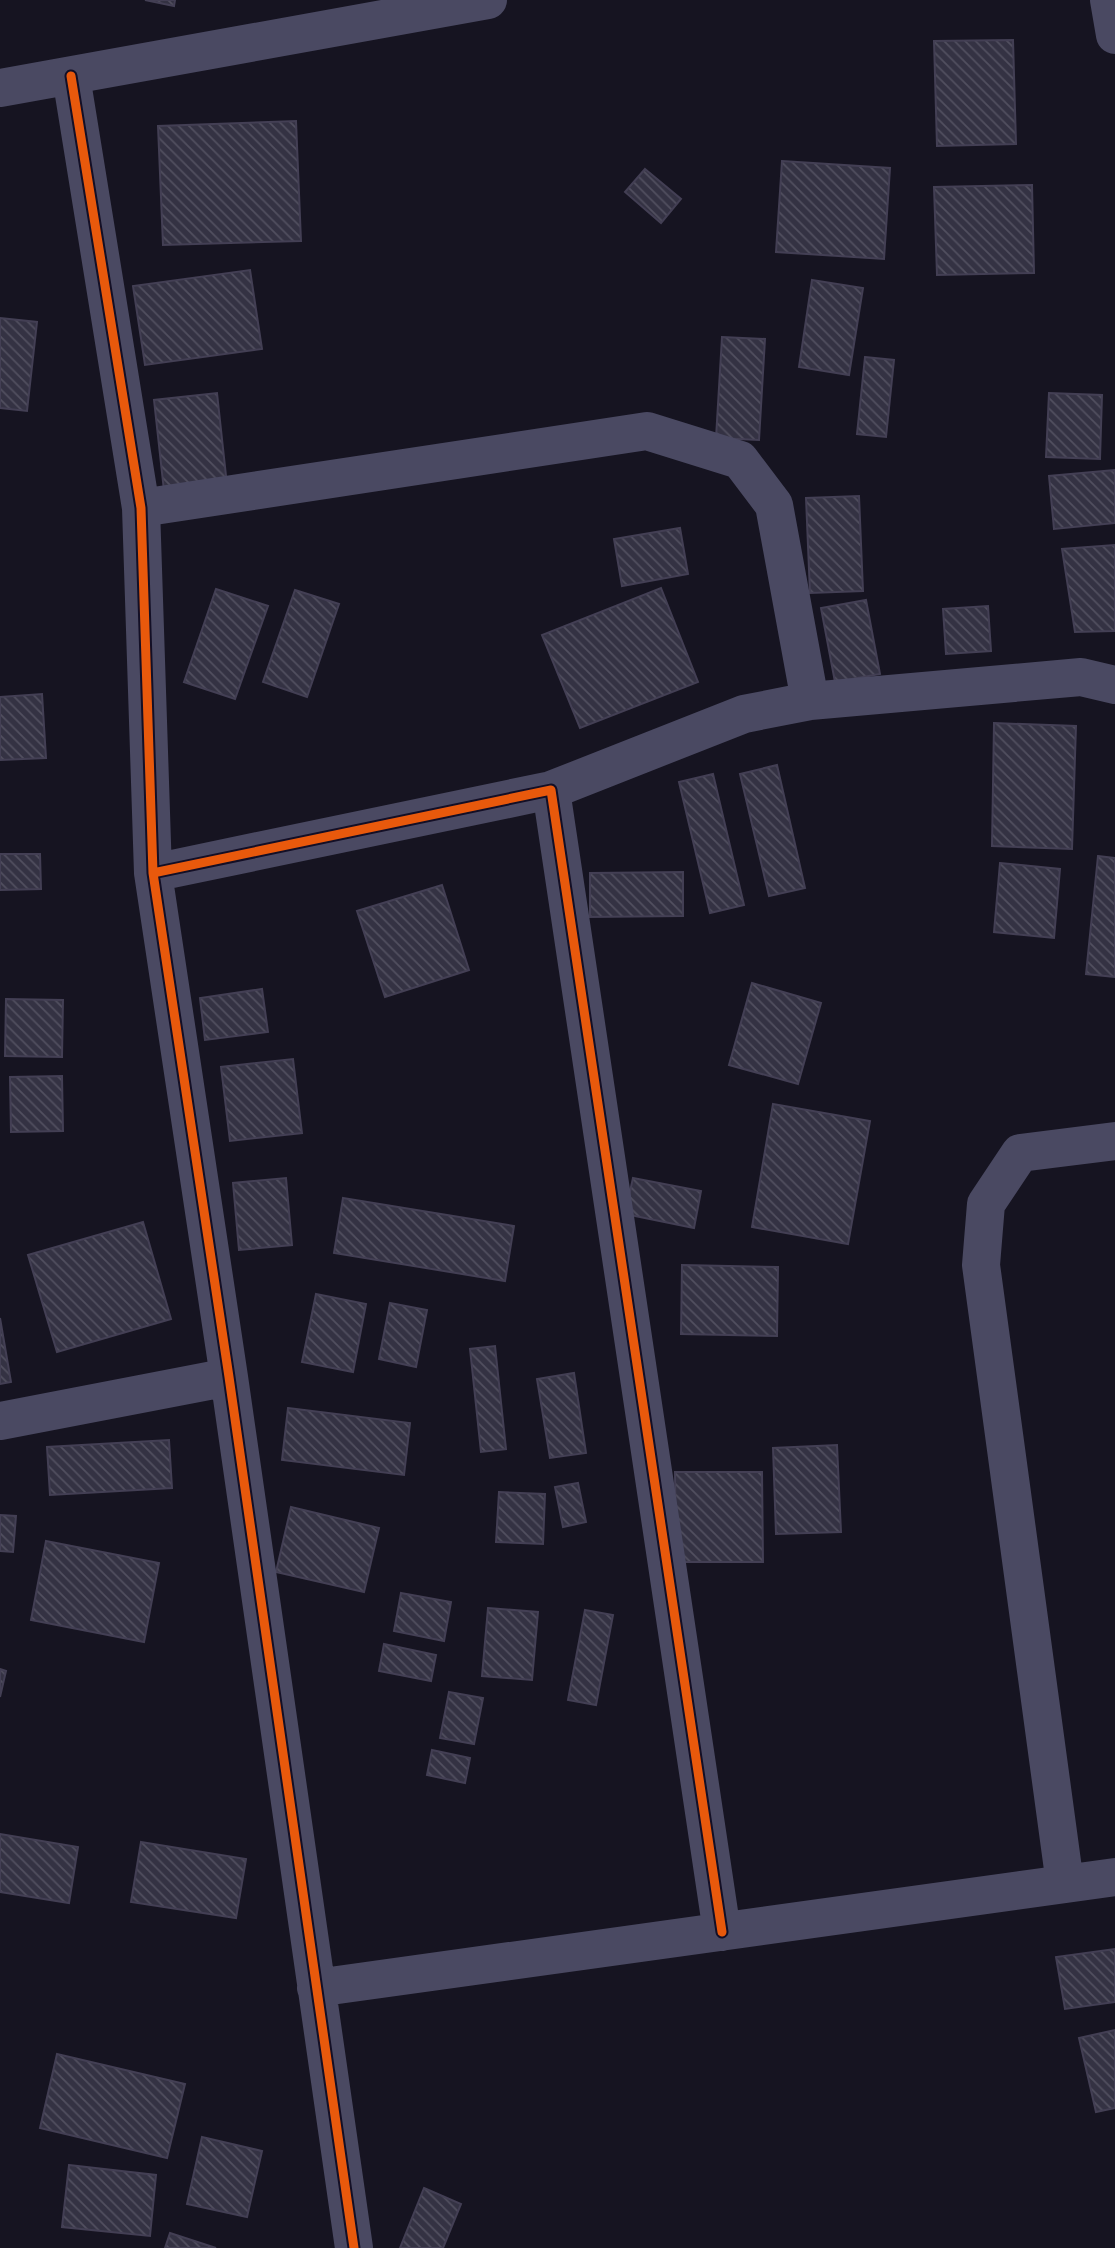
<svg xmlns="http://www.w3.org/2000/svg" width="1115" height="2248" font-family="'Roboto Condensed',sans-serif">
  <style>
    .building { fill: url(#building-back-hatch); stroke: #433f54; stroke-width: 2 }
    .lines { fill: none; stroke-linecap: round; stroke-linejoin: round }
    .minor { stroke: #4a4962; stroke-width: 38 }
    .cycleway-casing { stroke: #130f26; stroke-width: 13 }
    .cycleway { stroke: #e8590c; stroke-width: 9 }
  </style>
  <defs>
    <pattern id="building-back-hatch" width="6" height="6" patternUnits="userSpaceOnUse" patternTransform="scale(1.75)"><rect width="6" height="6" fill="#343243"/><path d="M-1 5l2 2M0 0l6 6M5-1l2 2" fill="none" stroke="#514f5f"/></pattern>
  </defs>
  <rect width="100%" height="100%" fill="#161421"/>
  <path class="building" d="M145,0H175L174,6Z
    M1013,40L1016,144L937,146L934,41Z
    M296,121L301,241L163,245L158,126Z
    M782,161L890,168L884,259L776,252Z
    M645,169L681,199L661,223L625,192Z
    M1032,185L1034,273L937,275L934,187Z
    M250,270L262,349L145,365L133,286Z
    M812,280L863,288L849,375L799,367Z
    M0,318L37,322L27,411L0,408Z
    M722,337L765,339L759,440L716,438Z
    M865,357L894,360L886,437L857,434Z
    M217,393L227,485L164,491L154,400Z
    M1049,393L1102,395L1100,459L1046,457Z
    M1115,470V523L1054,529L1049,476Z
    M859,496L863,591L810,593L806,498Z
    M680,528L688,574L622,586L614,539Z
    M1115,545V631L1075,632L1062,549Z
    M661,588L698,682L580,728L542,635Z
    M216,589L268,606L235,699L184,682Z
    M295,590L339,604L307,697L263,682Z
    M866,600L880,674L835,682L821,608Z
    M988,606L991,651L946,654L943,609Z
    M42,694L46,758L0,760V697Z
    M994,723L1076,726L1072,849L992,846Z
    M777,765L805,888L769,896L740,774Z
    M713,774L744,905L710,913L679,782Z
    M0,854H40L41,889L0,890Z
    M1098,856L1115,858V977L1086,974Z
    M1000,863L1060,869L1054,938L994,932Z
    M683,872V916L590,917V873Z
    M442,885L469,970L385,997L357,911Z
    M752,983L821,1003L798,1084L729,1065Z
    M262,989L268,1032L205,1040L200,998Z
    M6,999L63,1000L62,1057L5,1056Z
    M293,1059L302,1133L230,1141L221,1067Z
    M62,1076L63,1131L11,1132L10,1077Z
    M773,1104L870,1121L848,1244L752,1227Z
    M286,1178L292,1245L239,1250L233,1183Z
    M633,1178L701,1191L694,1228L625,1214Z
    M343,1198L514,1226L505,1281L334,1253Z
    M143,1222L171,1319L57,1352L28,1255Z
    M682,1265L778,1267L777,1336L681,1334Z
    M316,1294L366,1304L353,1372L302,1362Z
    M390,1303L427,1310L416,1367L379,1359Z
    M0,1318L11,1382L0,1384Z
    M495,1346L506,1449L481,1452L470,1349Z
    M574,1373L586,1453L550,1458L537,1379Z
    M288,1408L410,1423L404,1475L282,1460Z
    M169,1440L172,1488L50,1495L47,1447Z
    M837,1445L841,1532L776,1534L773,1448Z
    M675,1472H762L763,1562H676Z
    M578,1483L586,1522L563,1527L555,1487Z
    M499,1492L545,1494L543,1544L496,1542Z
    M291,1507L379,1528L364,1592L276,1572Z
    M0,1515L16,1516L13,1552L0,1551Z
    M46,1541L159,1563L144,1642L31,1620Z
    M401,1593L451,1602L444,1641L394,1631Z
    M488,1608L538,1612L532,1680L482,1676Z
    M585,1610L613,1615L596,1705L568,1700Z
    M384,1644L436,1655L431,1681L379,1671Z
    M0,1669L6,1671L0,1697Z
    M449,1692L483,1698L474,1744L440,1738Z
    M432,1750L470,1758L465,1783L427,1775Z
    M0,1834L78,1847L69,1903L0,1892Z
    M141,1842L246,1859L236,1918L131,1902Z
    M1115,1949V2002L1065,2009L1056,1957Z
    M1115,2030V2108L1096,2112L1079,2038Z
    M57,2054L185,2084L167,2158L40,2128Z
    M202,2137L262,2151L247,2217L187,2204Z
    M69,2165L156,2175L150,2236L62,2227Z
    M424,2188L461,2204L443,2248H400Z
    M170,2233L216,2248H165Z"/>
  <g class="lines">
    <path class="minor" d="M1109,0L1115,35
      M71,76L141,508L153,873L229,1377L354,2248
      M0,88L488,0
      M141,508L647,431L740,460L774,505L810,701
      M551,790L744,714L810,701L1081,677L1115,685
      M153,873L551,790L722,1932
      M0,1421L229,1377
      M1065,1884L981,1265L986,1204L1020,1153L1115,1141
      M316,1988L1115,1877"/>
    <g class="cycleway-casing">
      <path id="cycleway" d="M71,76L141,508L153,873L229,1377L354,2248
        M153,873L551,790L722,1932"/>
    </g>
    <use href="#cycleway" class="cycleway"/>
  </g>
</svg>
